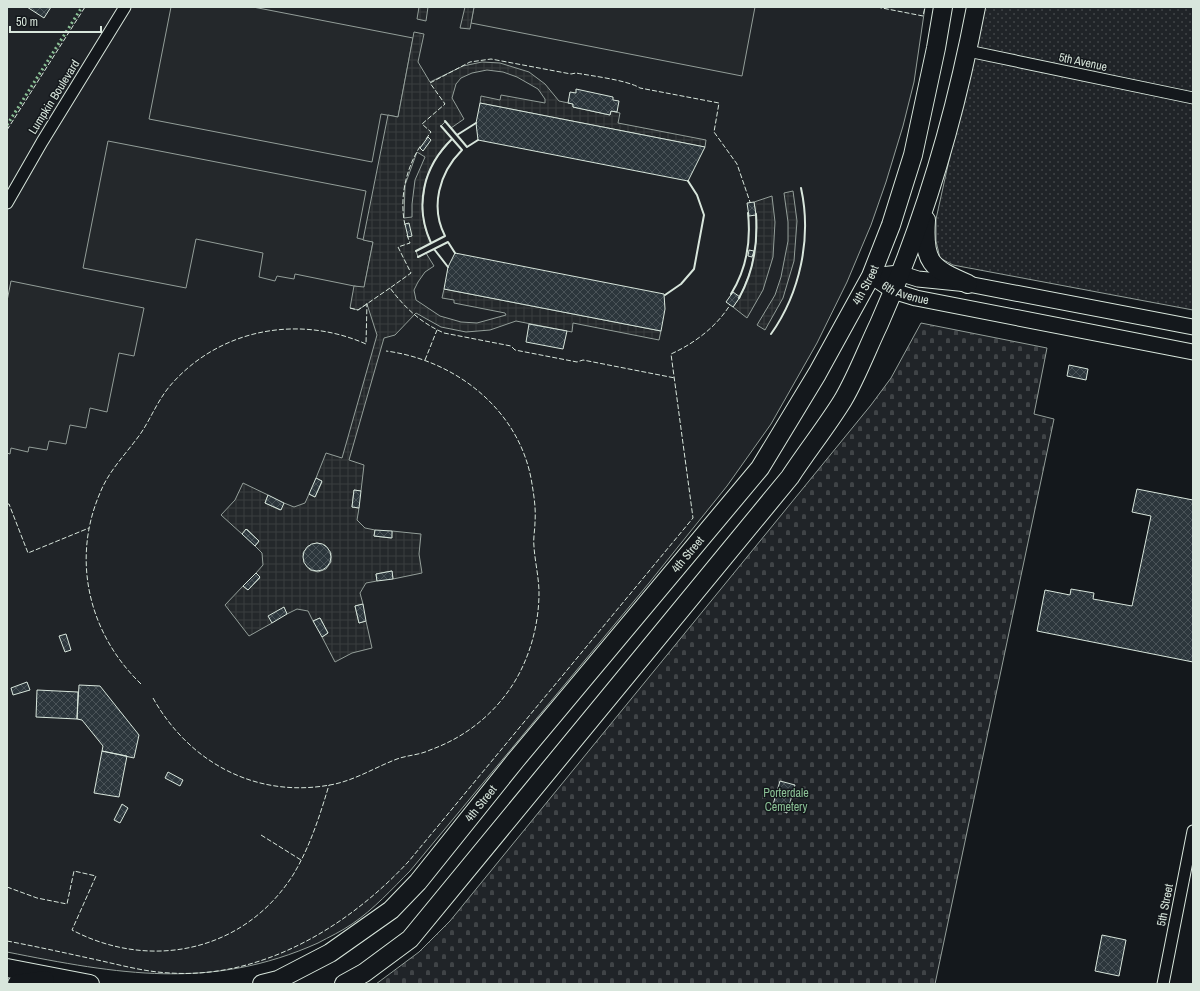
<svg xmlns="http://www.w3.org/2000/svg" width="1200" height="991" font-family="'Archivo Narrow',sans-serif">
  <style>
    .grass { fill: url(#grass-dots); stroke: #939e99 }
    .cemetery { fill: url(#cemetery-stones); stroke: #939e99 }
    .green { fill: #202428; stroke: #939e99 }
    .parking { fill: #24282b; stroke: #939e99 }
    .plaza { fill: url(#plaza-grid); stroke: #939e99; fill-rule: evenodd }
    .building { fill: url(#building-cross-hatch); stroke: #d8e6dc }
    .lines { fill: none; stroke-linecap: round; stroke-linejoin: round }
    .minor-casing { stroke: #d8e6dc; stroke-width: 13 }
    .secondary-casing { stroke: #d8e6dc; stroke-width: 17 }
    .trunk-casing { stroke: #d8e6dc; stroke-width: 20 }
    .minor { stroke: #14181c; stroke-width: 11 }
    .secondary { stroke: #14181c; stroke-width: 15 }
    .trunk { stroke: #14181c; stroke-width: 18 }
    .hedge { stroke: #8ac095; stroke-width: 3; stroke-dasharray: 2 3; stroke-linecap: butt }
    .fence { stroke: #d8e6dc; stroke-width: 1; stroke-dasharray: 5 2; stroke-linecap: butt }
    .wall { stroke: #d8e6dc; stroke-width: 2 }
    .labels { text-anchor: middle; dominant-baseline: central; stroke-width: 3; stroke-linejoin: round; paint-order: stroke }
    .street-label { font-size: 12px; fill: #d8e6dc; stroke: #14181c }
    .park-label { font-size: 12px; fill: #8ac095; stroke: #14181c }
  </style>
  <defs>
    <pattern id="grass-dots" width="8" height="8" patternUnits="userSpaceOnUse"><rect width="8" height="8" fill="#202428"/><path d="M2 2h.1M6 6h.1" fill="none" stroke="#404447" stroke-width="1.8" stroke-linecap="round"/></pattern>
    <pattern id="cemetery-stones" width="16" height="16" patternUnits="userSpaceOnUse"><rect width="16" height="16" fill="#202428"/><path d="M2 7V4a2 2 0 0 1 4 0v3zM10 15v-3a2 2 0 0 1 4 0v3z" fill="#404447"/></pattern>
    <pattern id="plaza-grid" width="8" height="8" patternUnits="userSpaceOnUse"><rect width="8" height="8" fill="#24282b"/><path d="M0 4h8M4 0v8" fill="none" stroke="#393d3f"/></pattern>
    <pattern id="building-cross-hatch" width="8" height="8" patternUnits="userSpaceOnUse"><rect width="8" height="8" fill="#2c363c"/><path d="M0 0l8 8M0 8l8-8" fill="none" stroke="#4a5358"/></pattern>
  </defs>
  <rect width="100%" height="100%" fill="#14181c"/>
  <path class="grass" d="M983,7H1193V310L953,265L940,258L936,241V219Z"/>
  <path class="cemetery" d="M921,323L1047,348L1034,414L1054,419L935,984H376L419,952L450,921L871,405L891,378Z"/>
  <path class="green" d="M7,7H925L914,82L903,126L886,182L871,225L847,282L817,343L771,424L727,486L649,583L410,871C392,889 374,909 352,924C342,931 329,937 318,943C211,991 118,974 7,952Z"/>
  <path class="parking" d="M171,7H253L413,38L398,117L381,114L372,162L149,119Z
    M474,7H755L742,76L471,23Z
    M108,141L366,191L357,238L373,242L364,288L295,274L294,279L277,276L275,281L259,277L263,253L196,239L186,288L83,268Z
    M11,281L144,308L134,356L119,353L107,412L90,408L86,428L70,425L66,444L49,441L47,450L29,447L28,452L11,448L10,454L7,453V301Z"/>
  <path class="plaza" d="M419,7H428L426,21L417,19Z
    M465,7H474L470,29L460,28Z
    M414,32L424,34L418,62L430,82L463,66L482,62L500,63L529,72L545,84L559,101L573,104V107L610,115L611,111L620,113L618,123L706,140L705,147L480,103L481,96L500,100L501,95L545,103V99L538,89L517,77L503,72L487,70L472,73L461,78L456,84L452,98L464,119L451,128L445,122L441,126L452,139L434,161L426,179L422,209L425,228L431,243L416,251L418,257L426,253L434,266L425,272L418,282L414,290L416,300L440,316L461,322L477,323L506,315L505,313L454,303V300L442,298L444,289L661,331L659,340L573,323L572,332L516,321L490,330L466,332L441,327L416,313L395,335L384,338L349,460L364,465L361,491L354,490L352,507L359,508L357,520L365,528L375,530L374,536L391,538L392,531L421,534L419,554L422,573L393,579L392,571L376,574L377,581L366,583L360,593L363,604L355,606L359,623L366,621L372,648L352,653L335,662L322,637L328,633L320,618L313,621L308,611L297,609L287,614L284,608L272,623L249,636L225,605L243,586L248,590L260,578L256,573L263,565L262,553L255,546L259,541L247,529L242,534L221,515L235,500L243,483L268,495L265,503L280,510L284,503L294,507L305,503L309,494L315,497L322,482L316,478L326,453L342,458L377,335L367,304L358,310L350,308L354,286L364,287L373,242L363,240L388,115L398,117ZM417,152L425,157L415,180L412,204V217L404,218L405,185ZM317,543L325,545L331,553V562L326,569L318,572L310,570L304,562L303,553L308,546Z
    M793,191L797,221L794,261L783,298L765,330L757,325L775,295L781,277L788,241V222L784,193Z
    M772,196L775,222L773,257L763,290L747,318L733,307L740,297L751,269L756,242V215L754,202Z"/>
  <path class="building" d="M27,7H51L44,18Z
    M576,89L613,97V100L619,101L617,112L611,111L610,115L573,107V104L568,103L570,92L576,93Z
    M480,103L705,147L688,181L478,140L476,123Z
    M428,137L431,140L423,151L420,148Z
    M754,202L756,215L749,216L747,203Z
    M409,223L412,236L408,237L405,224Z
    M749,250L754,251L752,257L748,256Z
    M455,253L664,294L665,309L661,331L444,289L448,267Z
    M733,292L740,297L733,307L726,302Z
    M529,324L567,331L563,349L526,342Z
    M1069,365L1088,369L1086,380L1067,376Z
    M316,478L322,481L315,497L309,494Z
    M1137,489L1193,500V662L1037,631L1045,590L1070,595L1071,589L1094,593L1093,599L1132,606L1151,516L1132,512Z
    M354,490L361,491L359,508L352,507Z
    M268,495L284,503L281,510L265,503Z
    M246,529L259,541L255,546L242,534Z
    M375,530L392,531V538L374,536Z
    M303 557a14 14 0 1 1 28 0a14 14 0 1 1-28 0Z
    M392,571L393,579L377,581L376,574Z
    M256,573L260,577L248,590L243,586Z
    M363,604L366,621L359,623L355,606Z
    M284,607L287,614L272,623L268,616Z
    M320,618L328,633L322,637L313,621Z
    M66,634L71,650L65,652L59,636Z
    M27,682L30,690L13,695L11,688Z
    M79,685L100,686L139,735L134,758L102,751L103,746L82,720L77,719Z
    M37,690L78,692L77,719L36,717Z
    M102,751L127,756L119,797L94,793Z
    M168,772L183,780L180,786L165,778Z
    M780,781L795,785L787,813L772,808Z
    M122,804L128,808L120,823L114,820Z
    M1102,935L1126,940L1119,976L1095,971Z"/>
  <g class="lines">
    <g class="minor-casing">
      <path id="minor" d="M968,51L1193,98
        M7,203L42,142L125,7
        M1163,984L1193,831"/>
    </g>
    <g class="secondary-casing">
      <g id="secondary">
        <path id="s1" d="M871,276L893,291L916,298L1193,352"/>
        <path d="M871,276L899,273L918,279L968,284L1193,327"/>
      </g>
    </g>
    <g class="trunk-casing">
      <g id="trunk">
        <path d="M926,220C923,263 931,268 968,284"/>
        <path d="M7,968L90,984"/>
        <path d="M17,984L45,980"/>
        <path id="s2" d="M262,984L278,980L330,953L391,910L418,882L515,761L760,468L817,374L871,276L891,225L913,155L936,48L943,7"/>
        <path d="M344,984L364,973L410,939L790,477C807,451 827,426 843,400C857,376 867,349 879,324C925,221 955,117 976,7"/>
      </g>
    </g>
    <use href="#minor" class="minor"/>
    <use href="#secondary" class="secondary"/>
    <use href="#trunk" class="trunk"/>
    <path class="hedge" d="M7,125L82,7"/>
    <path class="fence" d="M877,7L923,16L925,7
      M7,130L85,7
      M426,139L431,132L422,124L445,104L430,83L470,62L491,59L571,74L576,73C592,76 627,80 640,88L719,103L714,132L737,164L750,202
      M405,225C399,198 406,168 421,145
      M407,235L410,243L398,247L411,273L390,288C405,308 421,323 444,333L511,346L515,350L577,362L583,360L675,378
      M350,308L358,310L390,288
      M425,360L437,330
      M7,504H9L28,553L89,528
      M141,684C89,634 71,560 100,493C109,470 127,453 141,433C151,418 157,402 169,387C218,329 298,314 366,344L367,303
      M153,698C190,764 259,800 335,784C357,779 376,767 397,759C408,755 420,755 430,750C461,739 488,719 507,693C528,665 539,627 539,593C539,578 535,562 534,547C533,538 535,530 535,522C536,509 534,496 532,484C521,411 456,360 386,351
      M261,835L301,860
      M7,887L37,898L67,904L74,871L96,876L72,930C150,971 244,952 293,875C310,847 320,815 329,785
      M7,941C39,947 70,954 102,961C124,966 147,972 170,973C262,979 349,926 409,861L693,518L671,354C695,343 716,327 730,305"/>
    <path class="wall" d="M445,121L467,147L478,140
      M457,135L476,123
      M431,243C414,206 423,167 452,139
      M434,249L448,267
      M416,251L445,236C430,207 439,173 462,150L441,126
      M418,257L448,242L455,253
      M731,294C746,270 751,241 748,213
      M665,295L681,284L694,269L704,215L697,195L688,181
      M739,298C753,273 758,243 756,214
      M771,334C800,293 812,238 801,188"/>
  </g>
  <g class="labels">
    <g class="street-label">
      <text transform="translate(1083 62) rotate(12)">5th Avenue</text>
      <text transform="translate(54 97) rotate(-58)">Lumpkin Boulevard</text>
      <text stroke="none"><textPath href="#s2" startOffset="937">4th Street</textPath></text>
      <text stroke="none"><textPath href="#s1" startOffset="39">6th Avenue</textPath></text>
      <text stroke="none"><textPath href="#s2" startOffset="613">4th Street</textPath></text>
      <text stroke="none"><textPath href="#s2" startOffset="289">4th Street</textPath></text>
      <text transform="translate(1165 905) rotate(-79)">5th Street</text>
    </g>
    <g class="park-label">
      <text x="786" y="793">Porterdale<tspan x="786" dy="14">Cemetery</tspan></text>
    </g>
  </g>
  <rect width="1200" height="991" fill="none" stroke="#d8e6dc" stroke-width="16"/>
  <path d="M10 26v6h91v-6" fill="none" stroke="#d8e6dc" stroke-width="2"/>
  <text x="16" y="26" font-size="12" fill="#d8e6dc" stroke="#14181c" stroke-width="3" paint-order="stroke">50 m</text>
</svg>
